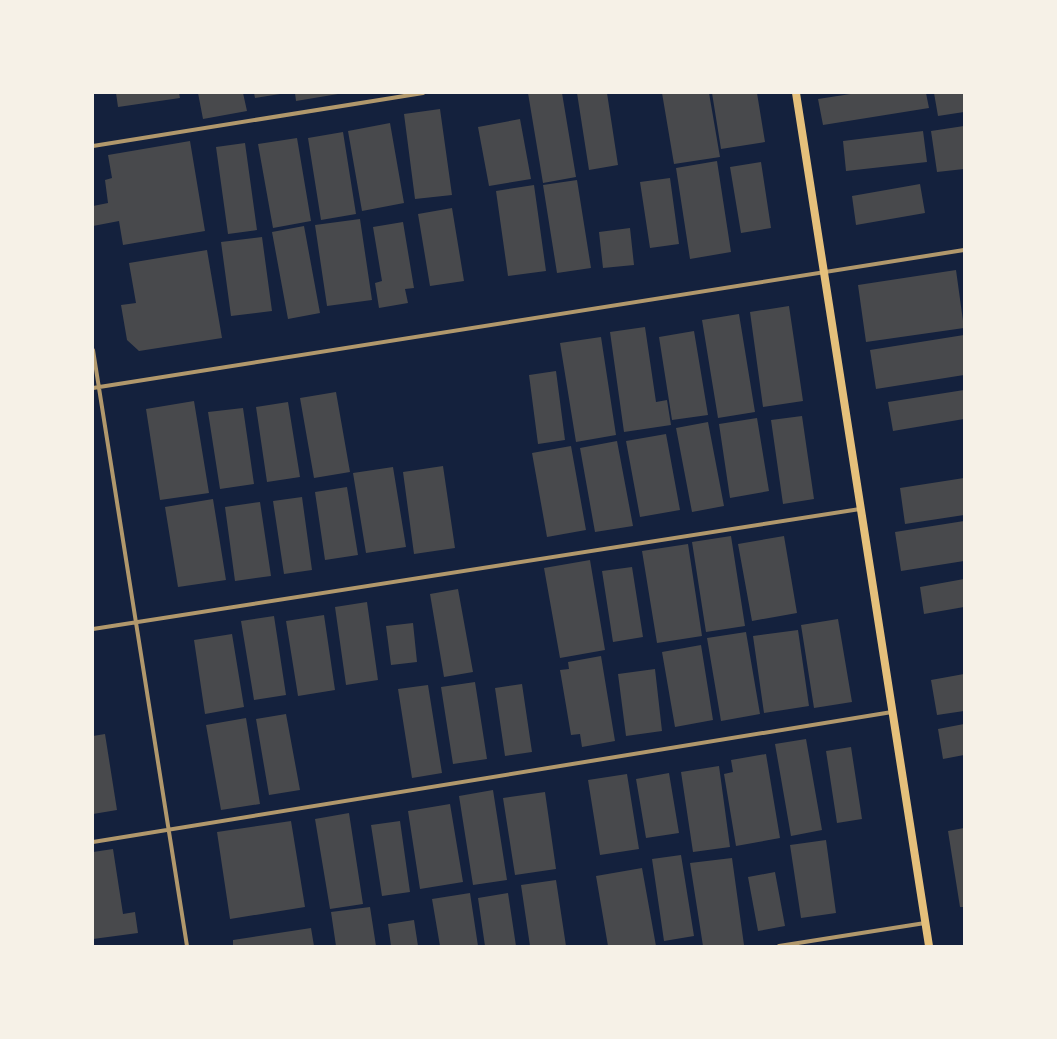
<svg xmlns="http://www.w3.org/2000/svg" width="1057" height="1039" font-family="Bitter,serif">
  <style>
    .building { fill: #48494c }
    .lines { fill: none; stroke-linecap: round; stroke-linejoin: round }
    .minor { stroke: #b1986c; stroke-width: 4 }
    .secondary { stroke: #e5c07b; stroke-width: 8 }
  </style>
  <rect width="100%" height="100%" fill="#14213d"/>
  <path class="building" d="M116,93H179L180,98L118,107Z
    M198,93H243L247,111L203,119Z
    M254,93H280V94L255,98Z
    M295,93H338V94L296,101Z
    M528,93H562L576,177L543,183Z
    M577,93H607L618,165L589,170Z
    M662,93H709L720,157L674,164Z
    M712,93H757L765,142L721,149Z
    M857,93H926L929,108L823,125L818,99Z
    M934,93H964V112L938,116Z
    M440,109L452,195L415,199L404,114Z
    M520,119L531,179L489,186L478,127Z
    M390,123L404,203L362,211L348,131Z
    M964,126V169L937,172L931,131Z
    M923,131L927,162L846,171L843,141Z
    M343,132L356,214L321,220L308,138Z
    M297,138L311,221L273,228L258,144Z
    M190,141L205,231L123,245L119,221L93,226V206L108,203L105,180L112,178L108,155Z
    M245,143L257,230L228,234L216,147Z
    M717,161L731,252L690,259L676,168Z
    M761,162L771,228L741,233L730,167Z
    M670,178L679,244L650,248L640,182Z
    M577,180L591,268L557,273L543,185Z
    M920,184L925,213L856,225L852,196Z
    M534,185L546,271L508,276L496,191Z
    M452,208L464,281L430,286L418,214Z
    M360,219L372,300L327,306L315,225Z
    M403,222L414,288L405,289L408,303L379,308L375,283L382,281L373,227Z
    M304,226L320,313L288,319L272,232Z
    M630,228L634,265L603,268L599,232Z
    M262,237L272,311L231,316L221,242Z
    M207,250L222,338L139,351L127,340L121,305L136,303L129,263Z
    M956,270L964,328L866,342L858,285Z
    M789,306L803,401L763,407L750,312Z
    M739,314L755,412L718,418L702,320Z
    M645,327L656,402L667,400L671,425L624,432L610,332Z
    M694,331L708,415L672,420L659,337Z
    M964,335V375L876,389L870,350Z
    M601,337L616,435L576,442L560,343Z
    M556,371L565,440L538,444L529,375Z
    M964,390V419L893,431L888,402Z
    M336,392L350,472L314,478L300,398Z
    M194,401L209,493L160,500L146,409Z
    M288,402L300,477L267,482L256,407Z
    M243,408L254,484L220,489L208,412Z
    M802,416L814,499L783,504L771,420Z
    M757,418L769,491L730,498L719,424Z
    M708,422L724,506L692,512L676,428Z
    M666,434L680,510L640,517L626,441Z
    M617,441L633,526L595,532L580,448Z
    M571,446L586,530L547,537L532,453Z
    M443,466L455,548L414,554L403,472Z
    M393,467L406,547L366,553L353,473Z
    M964,478V515L905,524L900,488Z
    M347,487L358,555L325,560L315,492Z
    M302,497L312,570L284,574L273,501Z
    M213,499L226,580L178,587L165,507Z
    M260,502L271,576L235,581L225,507Z
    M964,521V561L901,571L895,532Z
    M731,536L745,626L706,632L692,542Z
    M784,536L797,613L752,621L738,544Z
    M688,544L702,636L657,643L642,551Z
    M590,560L605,650L560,658L544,568Z
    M632,567L643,637L613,642L602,571Z
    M964,579V607L924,614L920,587Z
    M458,589L473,672L444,677L430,594Z
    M367,602L378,680L346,685L335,607Z
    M324,615L335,690L298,696L286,621Z
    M274,616L286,695L254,700L241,621Z
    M838,619L852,702L814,708L801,625Z
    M413,623L417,662L391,665L386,626Z
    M798,630L809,706L764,713L753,636Z
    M746,632L760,714L721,721L707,638Z
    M232,634L244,707L205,714L194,640Z
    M701,645L713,720L675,727L662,652Z
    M601,656L615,741L582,747L580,734L571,735L560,670L569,669L568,662Z
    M655,669L662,731L626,736L618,674Z
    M964,674V711L937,715L931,680Z
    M475,682L487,759L453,764L441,687Z
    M522,684L532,752L505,756L495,688Z
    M428,685L442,773L412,778L398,689Z
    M286,714L300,790L269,795L256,719Z
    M246,718L260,804L221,810L206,725Z
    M964,724V755L943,759L938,729Z
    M105,734L117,810L93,814V736Z
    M806,739L822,830L791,836L775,744Z
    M851,747L862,819L837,823L826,751Z
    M766,754L780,838L736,846L724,774L733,772L731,760Z
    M719,766L730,847L693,852L681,772Z
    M669,773L679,833L646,838L636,779Z
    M627,774L639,849L600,855L588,780Z
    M493,790L507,880L473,885L459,796Z
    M545,792L556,869L515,875L503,798Z
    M450,804L463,882L420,889L408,811Z
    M349,813L363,904L330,909L315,819Z
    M291,821L305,907L230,919L217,832Z
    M400,821L410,892L382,896L371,825Z
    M964,828V907H960L948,831Z
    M826,840L836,913L801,918L790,845Z
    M113,849L123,914L135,912L138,933L93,939V852Z
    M681,855L694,936L664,941L652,859Z
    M732,858L744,945L703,946L690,863Z
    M642,868L656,946H608L596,876Z
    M775,872L785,926L758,931L748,877Z
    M556,880L566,946H530L521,885Z
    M470,893L478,946H440L432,899Z
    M508,893L516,946H485L478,898Z
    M370,907L376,946H336L331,912Z
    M414,920L418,946H391L388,924Z
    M311,928L314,946H233V940Z"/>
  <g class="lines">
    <path class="minor" d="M93,146L423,93
      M93,350L187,946
      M93,388L964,250
      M93,629L860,509
      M93,842L892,712
      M779,946L925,923"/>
    <path class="secondary" d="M796,93L929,946"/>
  </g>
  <rect width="1057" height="1039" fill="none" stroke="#f6f1e7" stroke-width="188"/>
</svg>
